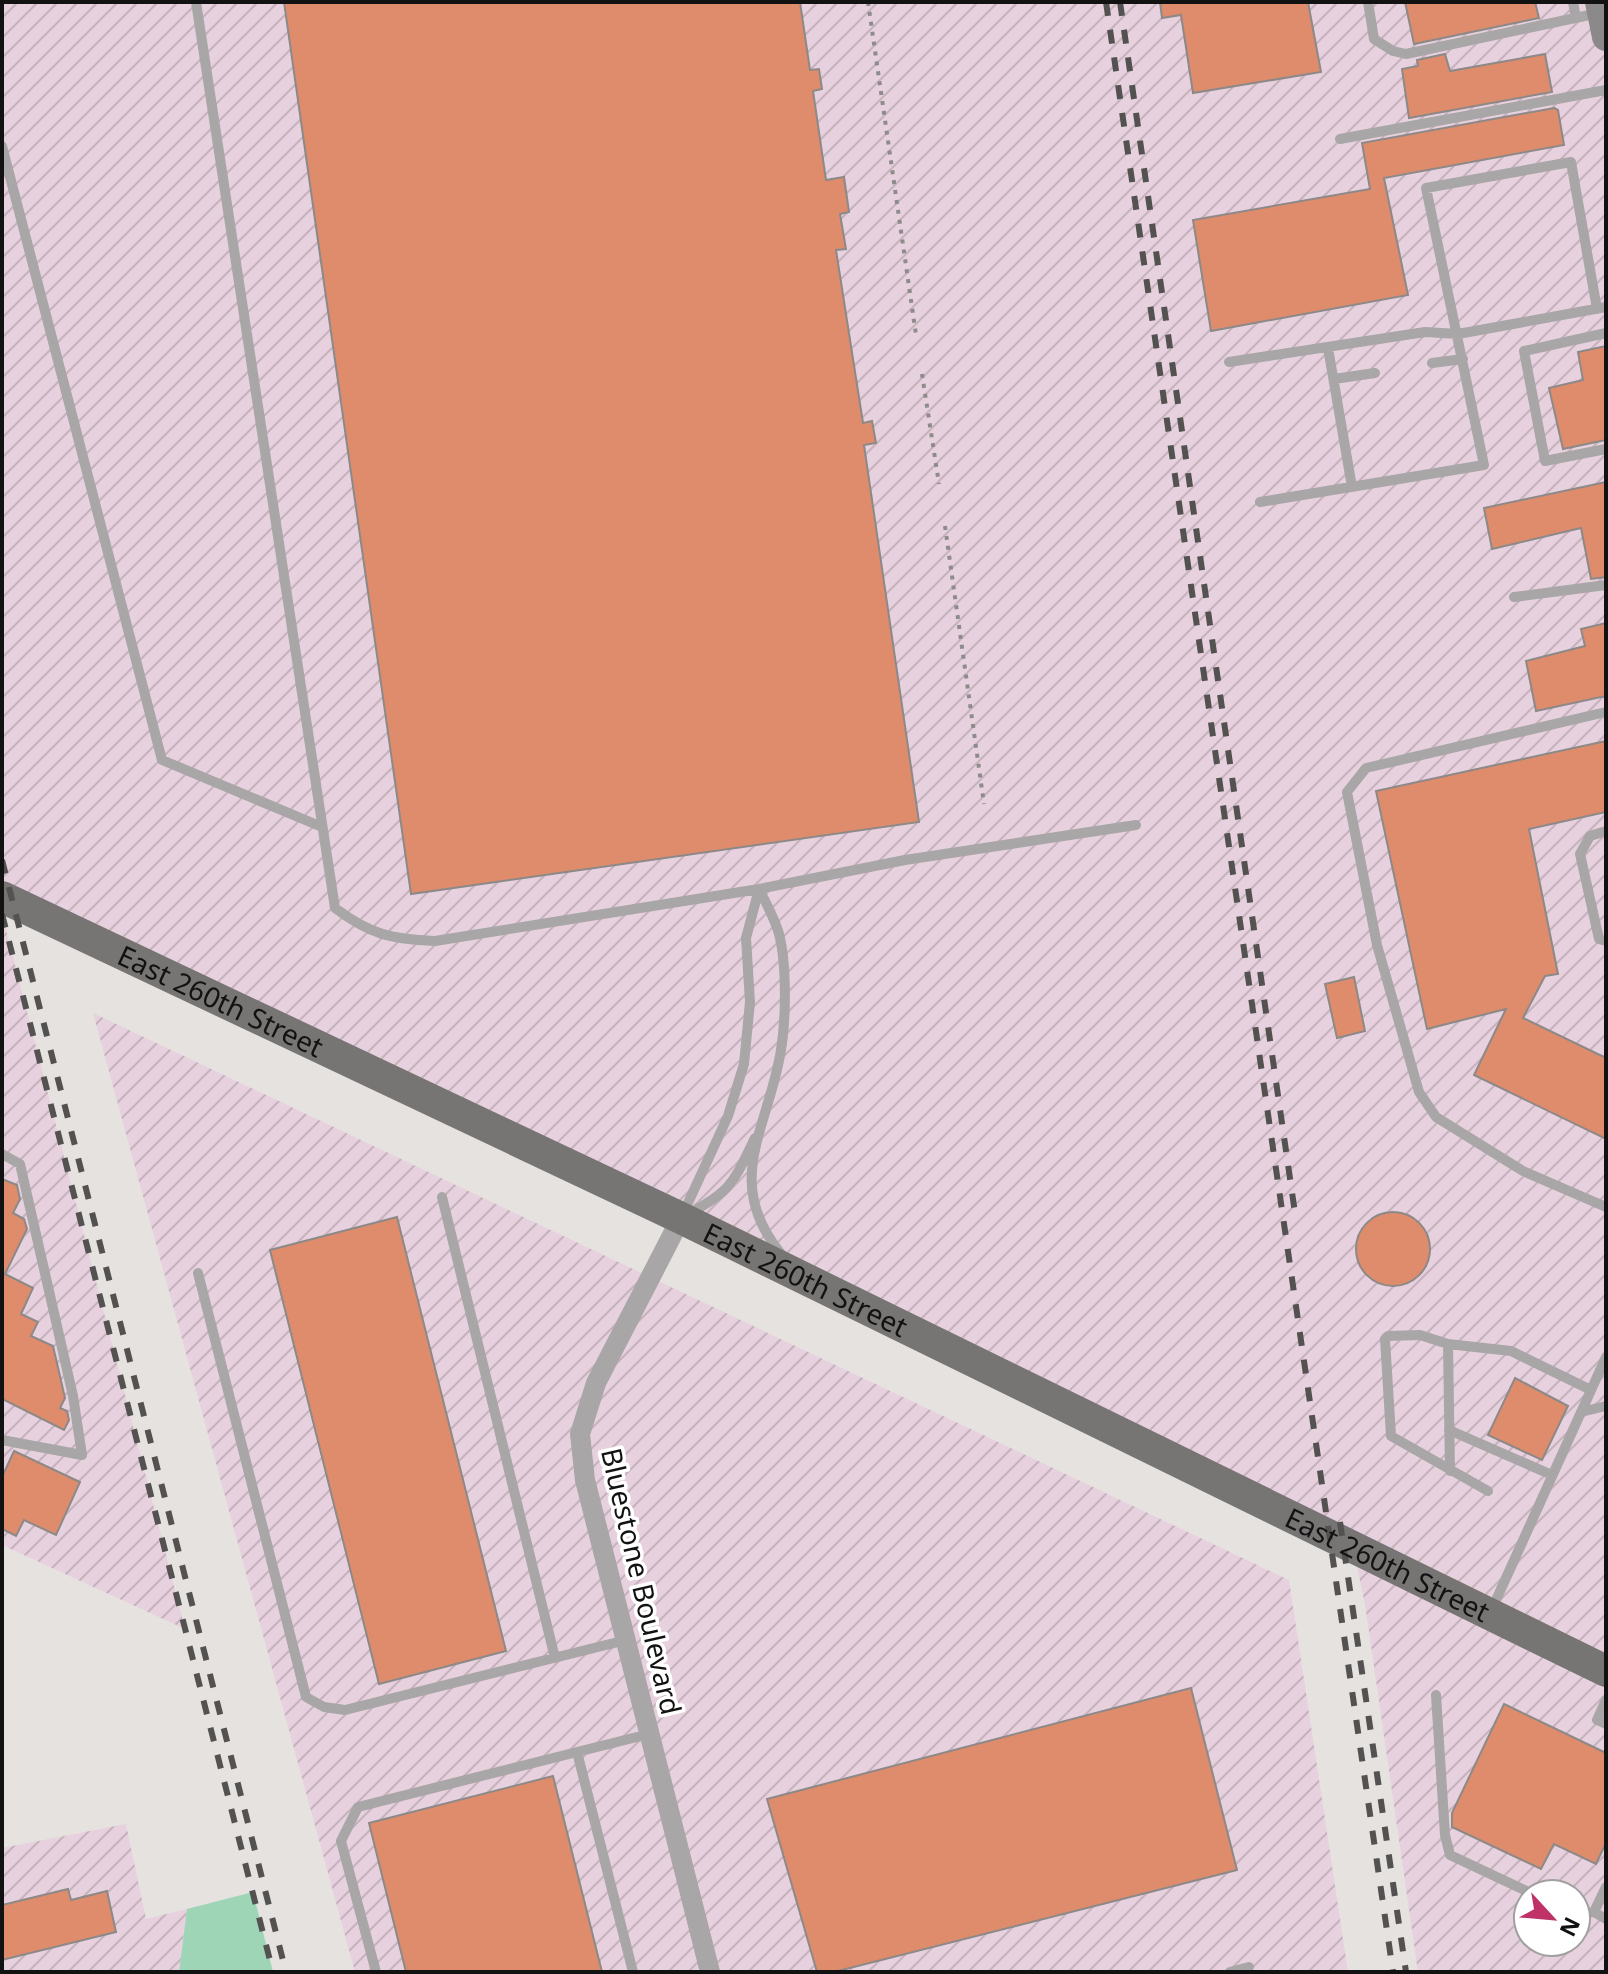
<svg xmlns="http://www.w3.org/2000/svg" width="1608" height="1974" font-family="'Noto Sans',sans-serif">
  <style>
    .industrial { fill: url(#industrial-furrows); fill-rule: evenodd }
    .green { fill: #9ed5b6 }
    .building { fill: #df8c6c; stroke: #8c8988; stroke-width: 2 }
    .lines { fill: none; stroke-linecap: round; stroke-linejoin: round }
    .path { stroke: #8e8c8a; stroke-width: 4; stroke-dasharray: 4 6; stroke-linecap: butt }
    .lane { stroke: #a8a6a6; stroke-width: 10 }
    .street { stroke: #a8a6a6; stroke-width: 20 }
    .secondary { stroke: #8b8989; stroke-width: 28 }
    .primary { stroke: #777474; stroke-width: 32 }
    .rail { stroke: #535251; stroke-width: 6; stroke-dasharray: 14 14; stroke-linecap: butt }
    .labels { text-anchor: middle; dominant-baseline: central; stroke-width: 7; stroke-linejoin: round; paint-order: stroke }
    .street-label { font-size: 28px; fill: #131212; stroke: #fff }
  </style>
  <defs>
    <pattern id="industrial-furrows" width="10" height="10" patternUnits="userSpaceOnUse" patternTransform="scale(2)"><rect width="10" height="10" fill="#e8d1de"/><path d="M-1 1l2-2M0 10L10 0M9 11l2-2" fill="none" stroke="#c6b2bd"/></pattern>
  </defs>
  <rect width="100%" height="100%" fill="#e5e2e0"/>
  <path class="industrial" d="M2,2H1599L1606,31V1972H1418L1365,1604L1353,1548L2,895ZM1528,1894H1576V1942H1528Z
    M2,914L185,1629L2,1545Z
    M93,1013L1289,1580L1348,1972H355Z
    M126,1824L146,1919L187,1909L179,1972H2V1848Z"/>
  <path class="green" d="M253,1892L273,1972H179L187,1909Z"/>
  <path class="building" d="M284,2H800L810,70L819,69L822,89L813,91L826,180L844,177L849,212L840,214L846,249L836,250L863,423L872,421L876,443L864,445L919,822L411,894Z
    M1160,2H1308L1321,72L1193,93L1181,15L1162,18Z
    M1405,2H1535L1539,18L1414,44Z
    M1445,54L1450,71L1545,54L1552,92L1409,118L1402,69L1418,66L1417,60Z
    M1554,108L1558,110L1564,145L1384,178L1408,295L1211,331L1193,220L1370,189L1362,143Z
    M1606,346V440L1563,449L1549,388L1583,380L1578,352Z
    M1606,482V577L1591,579L1581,528L1492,549L1484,508Z
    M1606,623V696L1536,711L1526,661L1585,646L1581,629Z
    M1606,741V812L1529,829L1558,974L1545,976L1523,1018L1606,1058V1139L1474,1075L1506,1009L1427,1029L1376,791Z
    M1354,977L1365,1031L1337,1038L1325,984Z
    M2,1179L17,1185L20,1199L13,1213L24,1219L27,1229L5,1274L33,1288L21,1314L38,1322L31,1336L53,1346L65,1398L60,1408L67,1411L69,1420L64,1430L2,1399Z
    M1356 1249a37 37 0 1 1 74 0a37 37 0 1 1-74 0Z
    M397,1217L506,1651L379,1684L270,1250Z
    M1515,1378L1568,1406L1542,1460L1488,1435Z
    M14,1451L80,1482L56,1535L24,1520L16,1536L2,1529V1477Z
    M1191,1688L1237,1870L834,1972H817L767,1799Z
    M1504,1704L1606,1753V1843L1596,1864L1554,1844L1541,1869L1452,1827V1813Z
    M553,1776L602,1972H406L369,1823Z
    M68,1889L71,1900L107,1891L116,1932L2,1960V1905Z"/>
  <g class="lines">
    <path class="path" d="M868,2L916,335
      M922,374L939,484
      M945,526L984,804"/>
    <path class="lane" d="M196,2L335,908C371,935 391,939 435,941L759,889L905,860L1136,825
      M1368,2L1374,39L1393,51L1406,54L1599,13
      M1573,2L1576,18
      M1340,139L1606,90
      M2,146L162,760L322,827
      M1606,333L1524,351L1545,461L1606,449
      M1328,348L1352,487
      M1229,362L1425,332L1458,334L1606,307
      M1432,363L1463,359
      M1334,379L1375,373
      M1260,502L1484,465L1426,188L1571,162L1597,309
      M1514,597L1606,585
      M1606,712L1366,768L1347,792L1377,945L1419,1092L1436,1117L1523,1171L1606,1207
      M1606,831L1590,836L1580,854L1599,939L1606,941
      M759,889C766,903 775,919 779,934C787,965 786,1019 781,1050C768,1130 722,1181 781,1254
      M2,1154L20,1164L73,1396L82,1455L2,1440
      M442,1197L555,1658
      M686,1215C732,1191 733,1183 755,1138
      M682,1216L728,1116L744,1064L750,1002L746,938L759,889
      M198,1273L306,1697L324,1707L345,1710L626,1640
      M1448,1344L1450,1471
      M1581,1412L1606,1406
      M1449,1430L1552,1475
      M1488,1491L1391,1436L1385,1339L1388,1336L1420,1335L1448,1344L1511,1351L1591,1390
      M1492,1609L1606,1357
      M1436,1695L1445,1835L1450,1855L1533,1894
      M1606,1700L1597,1720L1606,1724
      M1594,1912L1606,1919
      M1576,1914L1594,1912L1606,1887
      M376,1972L341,1841L358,1807L577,1752
      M633,1972L577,1752L649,1734
      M1230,1972L1249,1967"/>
    <path class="street" d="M681,1218L596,1383L580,1434L585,1480L710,1972"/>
    <path class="secondary" d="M1599,2L1606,37"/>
    <path class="primary" id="s1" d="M2,897L681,1218L1606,1671"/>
    <path class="rail" d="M1106,2L1393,1972
      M1120,2L1295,1213
      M2,860L286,1972
      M2,914L273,1972
      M1340,1522L1406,1972"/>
  </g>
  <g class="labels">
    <g class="street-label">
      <text stroke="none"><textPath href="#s1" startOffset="242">East 260th Street</textPath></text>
      <text stroke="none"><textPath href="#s1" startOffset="890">East 260th Street</textPath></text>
      <text stroke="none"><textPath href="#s1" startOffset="1538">East 260th Street</textPath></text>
      <text transform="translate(642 1581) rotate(77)">Bluestone Boulevard</text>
    </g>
  </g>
  <rect width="1608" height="1974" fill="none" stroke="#131212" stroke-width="8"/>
  <g transform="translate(1552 1918) rotate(116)"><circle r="38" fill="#ffffff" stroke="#a1a0a0" stroke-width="2"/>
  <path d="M0-6L14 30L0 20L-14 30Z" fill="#be3267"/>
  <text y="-12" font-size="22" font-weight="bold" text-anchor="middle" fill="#131212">N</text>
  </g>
</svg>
